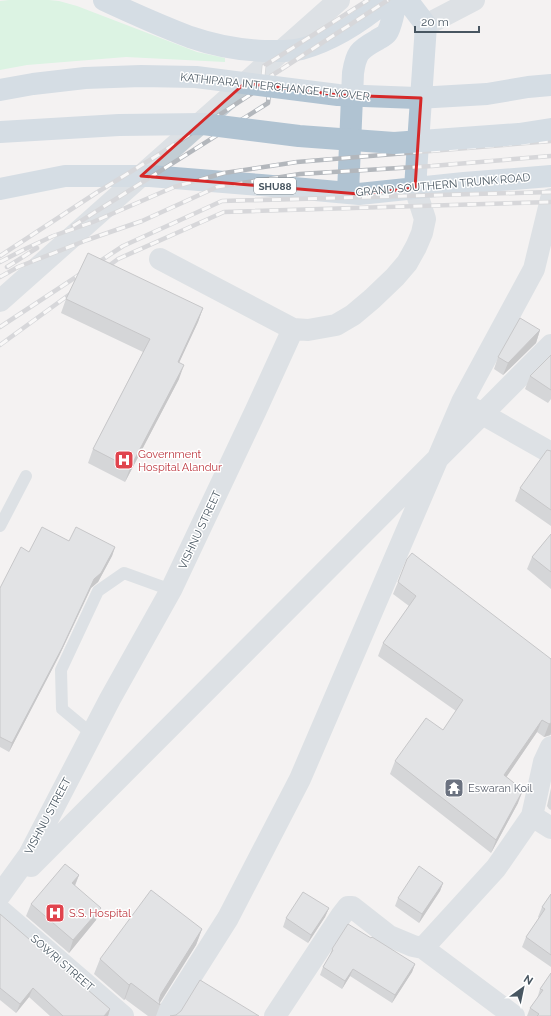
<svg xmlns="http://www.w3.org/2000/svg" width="551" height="1016" font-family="Raleway,sans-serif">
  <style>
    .green { fill: #bef4d0 }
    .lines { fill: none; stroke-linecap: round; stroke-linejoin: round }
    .service { stroke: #c2cdd4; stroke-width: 12 }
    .minor { stroke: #c2cdd4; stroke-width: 22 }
    .tertiary { stroke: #c2cdd4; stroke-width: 22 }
    .primary { stroke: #b0c3d2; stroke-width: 22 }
    .rail-casing { stroke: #b3b7bc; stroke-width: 4.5 }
    .rail { stroke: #fff; stroke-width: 3; stroke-dasharray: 9; stroke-linecap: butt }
    .primary-bridge { stroke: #b0c3d2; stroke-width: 22 }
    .wall { fill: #b0b4b8 }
    .shaded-wall { fill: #909296 }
    .building { fill: #cdd1d6; stroke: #909296 }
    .marked { fill: none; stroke: #d62828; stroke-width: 3; stroke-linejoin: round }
    .labels { text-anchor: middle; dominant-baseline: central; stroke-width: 3; stroke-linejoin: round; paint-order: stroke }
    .shield { fill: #fff; stroke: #7f8990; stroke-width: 1 }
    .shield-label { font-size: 10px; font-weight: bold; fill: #485661 }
    .street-label { font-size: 11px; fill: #485661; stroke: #fff }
    .health-label { font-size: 11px; fill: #be3a42; stroke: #fff; text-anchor: start }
    .worship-label { font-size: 11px; fill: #5b616d; stroke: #fff; text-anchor: start }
  </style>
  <rect width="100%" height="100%" fill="#f4f2f2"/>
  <path class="green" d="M9,0H49L59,1L77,6L197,52L225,58V62L126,57L27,65L0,70V1Z"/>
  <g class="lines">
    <path class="service" d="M0,526L26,476
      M92,734L62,709L61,670L98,591L124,573L171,590"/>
    <path class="minor" d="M160,259L293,329
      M0,301L339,0
      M470,407L551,453
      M532,816L551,828
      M31,866L551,345
      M0,895L29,855L110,699L171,590L256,410L293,329L308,330L336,325L353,315L372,299L395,277L407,263L416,247L422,233L425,219L415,188
      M0,910L123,1016
      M423,948L496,868L532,816L544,762L551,747
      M166,1016L228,918L300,779L462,402L534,269L551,199
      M275,1016L341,916L348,907H352L389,936L413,946L423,948L514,1016"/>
    <path class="tertiary" d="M426,25L474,0"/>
    <path class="primary" d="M104,0C132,13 161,26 190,37C213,45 240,50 264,51C276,51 289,52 301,49C334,40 361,22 387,0
      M407,0L426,25L415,188
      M0,189L65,176H150L261,185L359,194L464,183L551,176
      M348,193L353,73C356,53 359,50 377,40C380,38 385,36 387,33C391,27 395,8 396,0"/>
    <g class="rail-casing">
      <path id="rail" d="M73,226L268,103L271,76L388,0
        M0,256L96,193L158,155L262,87L264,66L368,0
        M0,262L23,250L53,236L93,222L174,187L224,173L297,162L551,141
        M7,267L37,248
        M103,270L118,259L224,212L551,202
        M0,277L18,267L87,240L142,221L217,187L300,174L432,166L551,156
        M0,327L123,246L222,201L551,192
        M0,345L77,289"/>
    </g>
    <use href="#rail" class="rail"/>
    <path class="primary-bridge" d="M0,90L33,84L85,78L141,76L196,77L338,95L417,98L487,94L528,87L551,85
      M0,132L119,125L203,124L299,136L394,143L519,134L551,129"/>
  </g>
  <path class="wall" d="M66,299L203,308L198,322L179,362V379L125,482L88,463L93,449L143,352L61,313Z
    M540,330L536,343L503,375L494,369L498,357Z
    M551,355V399L548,403L525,389L530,376Z
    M551,451V526L515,501L520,488Z
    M551,534V589L527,569L532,557Z
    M69,541L115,547L112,556L98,582L91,588L59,656L9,752L0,747V588L29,552Z
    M398,582L551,659V735L544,737L537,732L506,777L518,803L491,853L390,774L395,761L443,730L456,711L378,656L383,643L409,606L393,594Z
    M551,788V810L549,809L547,806Z
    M79,875L75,886L96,920L69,953L26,916L31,904Z
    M443,883L440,891L419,923L395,906L398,898Z
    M551,894V967L522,947L526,937L539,918L538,917L542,907Z
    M329,908L325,917L308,943L283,927L286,918Z
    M0,914L110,1009L108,1016H50L29,997L16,1013L0,1000Z
    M202,929L196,945L160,1003V1005L156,1016H148L125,999L124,1000L94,974L100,959Z
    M371,938L415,964L412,972L392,1003L350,976L342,989L320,975L323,967L329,957L332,949Z
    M551,973V1016H527L530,1008L537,999L540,989Z"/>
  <path class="shaded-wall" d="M203,308L198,322L173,376L178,362Z
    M540,330L536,343L503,375L508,363Z
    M184,365L179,379L125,482L130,468Z
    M115,547L112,556L98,582L91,588L59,656L9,752L12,743L94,579Z
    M542,720L537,732L499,788L504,775Z
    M551,723V733L550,735L544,737L549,724Z
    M523,790L518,803L491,853L496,840Z
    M79,875L74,887L72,883Z
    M443,883L440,891L419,923L422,914Z
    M101,908L96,920L69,953L73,940Z
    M329,908L325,917L308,943L311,935Z
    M202,929L196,945L159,1004L158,1003L161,994Z
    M415,964L412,972L392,1003L395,995Z
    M353,969L350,976L342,989L345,981Z
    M131,983L125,999L124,1000L129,985Z
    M33,988L29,997L16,1013L20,1004Z
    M110,1009L108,1016H104Z"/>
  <path class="building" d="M88,253L203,308L178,362L184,365L130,468L93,449L150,339L66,299Z
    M520,318L540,330L508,363L498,357Z
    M551,355V390L530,376Z
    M547,450L551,451V510L520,488Z
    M42,527L69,541L76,527L115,547L101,573L94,579L62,648L12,743L0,737V588L21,547L29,552Z
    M551,534V572L532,557Z
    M412,553L551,659V723L549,724L542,720L504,775L523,790L496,840L395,761L426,718L443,730L463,700L383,643L416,596L398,582L407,559Z
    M65,864L79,875L72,883L101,908L73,940L31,904Z
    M419,866L443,883L422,914L398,898Z
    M151,890L202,929L161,994L159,1000L160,1005L131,983L129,985L100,959Z
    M303,892L329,908L311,935L286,918Z
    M551,894V955L526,937L545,909L542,907Z
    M0,914L110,1009L104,1016H63L33,988L20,1004L0,988Z
    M348,924L371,938L372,937L415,964L395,995L353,969L345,981L323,967L333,950L332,949Z
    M551,973V1016H537L539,1014L530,1008L543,990L540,989Z
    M200,980L259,1016H170L176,1015L181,1011Z"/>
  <path d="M0 0H551V1016H0ZM245,83L338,95L421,98L415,188L359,194L141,176Z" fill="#f4f2f2" fill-opacity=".55" fill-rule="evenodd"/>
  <path class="marked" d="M245,83L338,95L421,98L415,188L359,194L141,176Z"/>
  <defs>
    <g id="hospital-square" transform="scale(1)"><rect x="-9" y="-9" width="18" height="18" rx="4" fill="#e0444e" stroke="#fff"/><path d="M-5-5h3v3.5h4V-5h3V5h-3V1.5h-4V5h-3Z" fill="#fff"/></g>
    <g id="temple-square" transform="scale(1)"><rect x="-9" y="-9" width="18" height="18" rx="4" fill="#6b7280" stroke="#fff"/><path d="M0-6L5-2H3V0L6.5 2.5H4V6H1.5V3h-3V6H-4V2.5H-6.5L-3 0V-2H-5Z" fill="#fff"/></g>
  </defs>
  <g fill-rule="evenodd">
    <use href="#hospital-square" x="124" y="460"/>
    <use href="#temple-square" x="454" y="788"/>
    <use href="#hospital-square" x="55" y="913"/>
  </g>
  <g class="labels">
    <rect class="shield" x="254" y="178" width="42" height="16" rx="3"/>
    <g class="shield-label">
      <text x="275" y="186">SHU88</text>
    </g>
    <g class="street-label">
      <text transform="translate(275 87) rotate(6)">KATHIPARA INTERCHANGE FLYOVER</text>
      <text transform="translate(443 185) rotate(-5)">GRAND SOUTHERN TRUNK ROAD</text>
      <text transform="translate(200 530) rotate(-65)">VISHNU STREET</text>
      <text transform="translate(48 816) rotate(-62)">VISHNU STREET</text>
      <text transform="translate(62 963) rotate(41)">SOWRI STREET</text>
    </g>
    <g class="health-label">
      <text x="138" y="454">Government<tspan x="138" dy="13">Hospital Alandur</tspan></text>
      <text x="69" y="913">S.S. Hospital</text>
    </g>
    <g class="worship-label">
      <text x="468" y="788">Eswaran Koil</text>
    </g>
  </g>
  <g transform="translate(523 988) rotate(33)" stroke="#ffffff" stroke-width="3" paint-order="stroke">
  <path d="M0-3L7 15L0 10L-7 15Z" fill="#485661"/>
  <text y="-6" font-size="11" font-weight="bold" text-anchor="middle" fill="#485661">N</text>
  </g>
  <path d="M415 26v6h64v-6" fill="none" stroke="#485661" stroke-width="2"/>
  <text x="421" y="26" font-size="12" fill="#485661" stroke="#ffffff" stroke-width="3" paint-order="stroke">20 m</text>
</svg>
